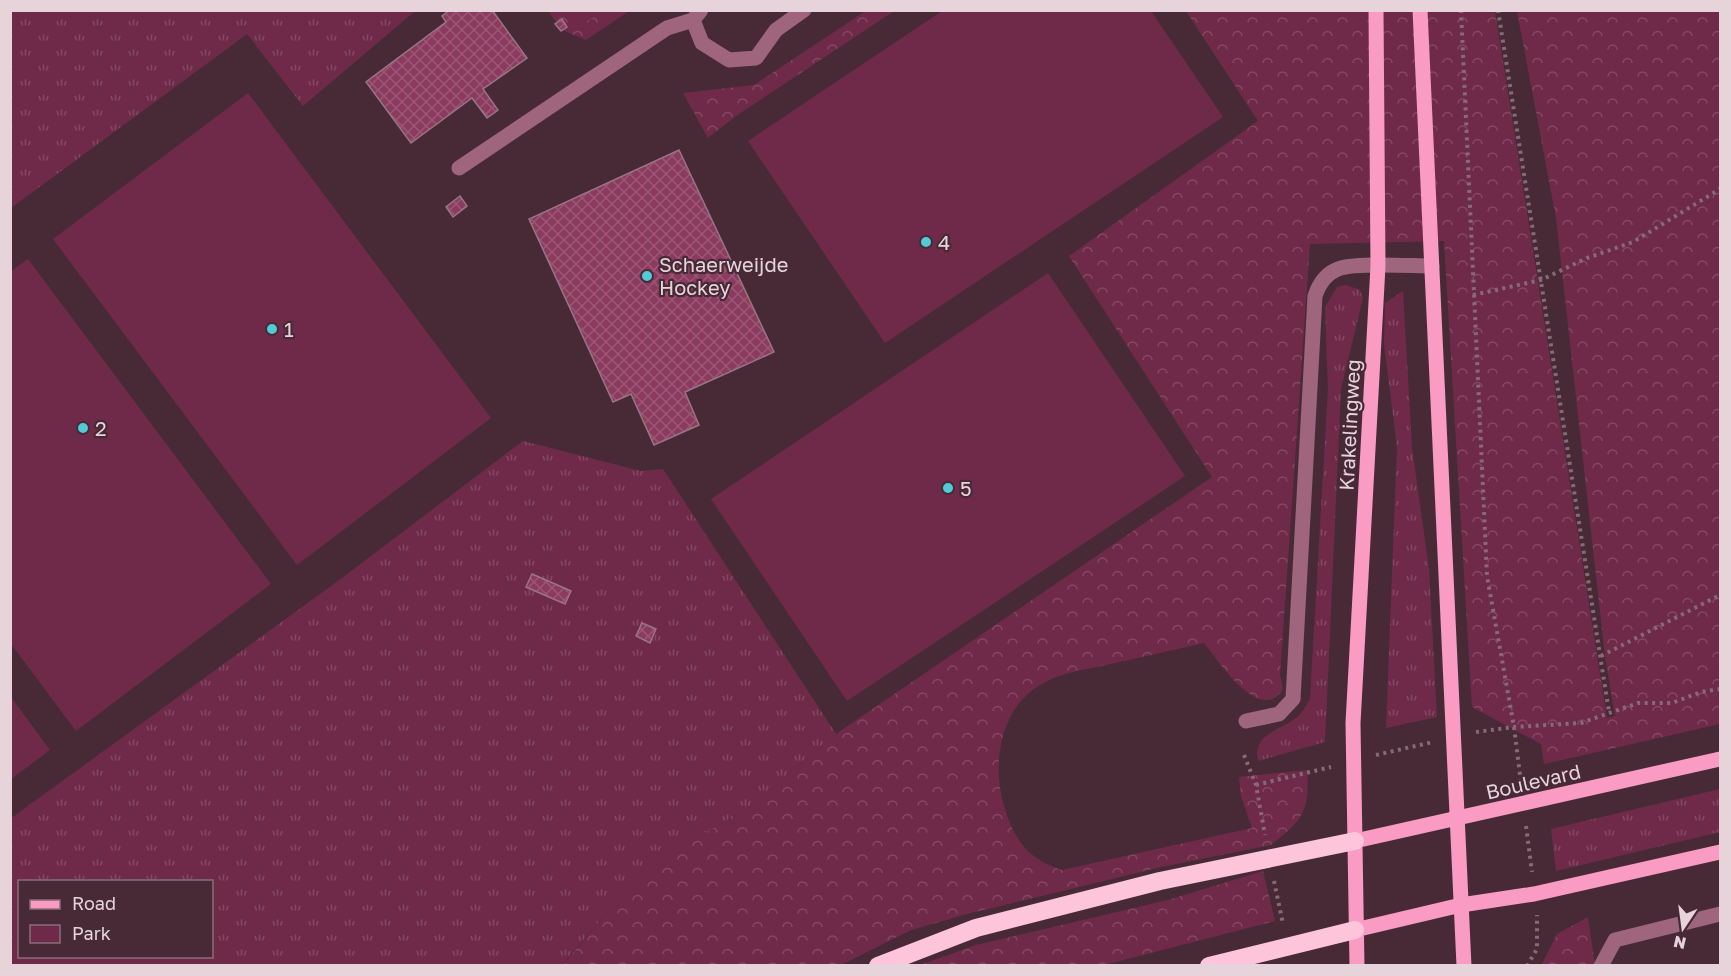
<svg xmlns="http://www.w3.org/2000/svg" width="1731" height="976" font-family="'Golos Text',sans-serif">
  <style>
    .grass { fill: url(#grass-tufts); fill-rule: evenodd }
    .forest { fill: url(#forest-crowns) }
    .green { fill: #6f2a4a }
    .building { fill: url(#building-cross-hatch); stroke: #997583; stroke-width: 1.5 }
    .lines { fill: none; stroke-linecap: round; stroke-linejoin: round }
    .path { stroke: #856b76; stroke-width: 4; stroke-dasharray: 3 4.5; stroke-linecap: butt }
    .minor { stroke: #9e657c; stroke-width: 15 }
    .major { stroke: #f99bc2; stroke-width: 15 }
    .highway { stroke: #fdc4da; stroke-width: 18 }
    .poi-dot { fill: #52cbd7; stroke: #482a37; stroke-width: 2 }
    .labels { text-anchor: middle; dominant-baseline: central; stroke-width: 4.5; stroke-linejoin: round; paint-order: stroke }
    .poi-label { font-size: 20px; fill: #e7d3da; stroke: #482a37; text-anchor: start }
    .street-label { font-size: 20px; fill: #e7d3da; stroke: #482a37 }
  </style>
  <defs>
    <pattern id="grass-tufts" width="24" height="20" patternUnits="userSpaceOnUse" patternTransform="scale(1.5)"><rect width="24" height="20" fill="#6f2a4a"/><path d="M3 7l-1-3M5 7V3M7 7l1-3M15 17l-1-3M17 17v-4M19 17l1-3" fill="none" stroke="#844864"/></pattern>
    <pattern id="forest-crowns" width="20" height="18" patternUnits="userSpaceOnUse" patternTransform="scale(1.5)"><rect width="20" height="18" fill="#6f2a4a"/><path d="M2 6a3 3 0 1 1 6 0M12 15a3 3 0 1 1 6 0" fill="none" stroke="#844864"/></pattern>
    <pattern id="building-cross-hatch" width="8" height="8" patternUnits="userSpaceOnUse" patternTransform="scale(1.5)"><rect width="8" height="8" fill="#8b3b5f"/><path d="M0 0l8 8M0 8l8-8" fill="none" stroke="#9b5675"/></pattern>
  </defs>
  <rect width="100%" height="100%" fill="#482a37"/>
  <path class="grass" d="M11,10H415V11L303,106L247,34L11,208Z
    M1346,285L1360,290L1363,298L1341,389L1325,742L1258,761C1252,734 1279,731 1296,718C1302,714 1306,705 1310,699L1328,389L1325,307L1337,287Z
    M1403,291L1412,448L1429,569L1437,717L1386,728L1397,447L1384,344L1385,303Z
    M523,441L641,471L663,469L836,734L752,806L699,836L615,903L562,965H11L10,819L338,581ZM20,882H212V956H20Z
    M1720,789V832L1556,871L1551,829Z"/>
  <path class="forest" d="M867,10L894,11L736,116L708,138L683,93L754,85Z
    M548,11H629L586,40L562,30Z
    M1186,11H1495L1607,718L1615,716L1605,656L1556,218L1517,11H1720V724L1544,764L1541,744L1472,707L1444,241L1310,244L1280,675L1283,689C1260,726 1218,660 1204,643C1172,650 1139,658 1106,665C1083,670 1057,673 1037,687C999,711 992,767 1004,806C1014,840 1028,860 1062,870L1252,828L1241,796L1239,777L1307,770C1310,811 1303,820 1271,845L1161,867L967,914L911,930L841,965L562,966L615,903L699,836L752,806L836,734L1212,477L1069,256L1258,121Z
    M1263,871L1275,921L1104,965H920L976,945L1168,900Z
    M1588,917L1595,965L1541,966L1557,934Z"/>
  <path class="green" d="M570,11H603L581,25Z
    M942,11H1151L1223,117L885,343L748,141Z
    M248,93L491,418L297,565L53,239Z
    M28,259L271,584L76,731L11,644L10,272Z
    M1048,273L1185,476L847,701L711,499Z
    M11,697L50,750L11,779Z"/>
  <path class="building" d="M450,10H492L527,58L483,89L498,110L487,118L472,98L411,143L366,82L446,22L442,16Z
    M562,19L567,27L561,31L555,24Z
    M679,150L774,352L685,392L699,425L654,445L631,394L613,402L529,219Z
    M460,196L467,206L453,217L446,207Z
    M532,574L571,591L565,604L526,587Z
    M642,623L656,629L650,643L636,636Z"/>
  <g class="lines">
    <path class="path" d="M1461,10L1487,576L1514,727L1521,783
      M1498,10L1609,712
      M1473,295L1541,280L1587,258L1633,242L1720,189
      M1601,656L1720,595
      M1476,732L1514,727L1581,723L1638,703H1672L1701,692L1720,689
      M1244,755L1256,785L1265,835
      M1376,755L1433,742
      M1256,785L1331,767
      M1526,826L1532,872
      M1274,881L1283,924
      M1527,966L1537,949V915"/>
    <path class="minor" d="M701,10L693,20L702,43L729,60L756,58L776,30L804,10
      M459,168L667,28L693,20
      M1246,721L1279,714L1293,699L1315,296C1319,284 1325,274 1338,269C1354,262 1412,266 1432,266
      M1601,966L1615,940L1720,914"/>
    <path class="major" d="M1420,10L1464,966
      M1355,841L1720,759
      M1355,930L1461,905L1534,894L1720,852
      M1357,966L1353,723L1378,266L1376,10"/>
    <path class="highway" d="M878,966L976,928L1160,881L1355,841
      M1209,966L1355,930"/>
  </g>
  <g class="poi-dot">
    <circle cx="926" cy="242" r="6"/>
    <circle cx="647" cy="276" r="6"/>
    <circle cx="272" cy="329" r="6"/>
    <circle cx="83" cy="428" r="6"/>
    <circle cx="948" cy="488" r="6"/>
  </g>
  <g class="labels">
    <g class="poi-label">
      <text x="938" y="242">4</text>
      <text x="659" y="264">Schaerweijde<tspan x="659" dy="23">Hockey</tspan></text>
      <text x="284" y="329">1</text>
      <text x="95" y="428">2</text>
      <text x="960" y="488">5</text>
    </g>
    <g class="street-label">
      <text transform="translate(1349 425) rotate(-87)">Krakelingweg</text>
      <text transform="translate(1533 781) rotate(-13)">Boulevard</text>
    </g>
  </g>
  <rect width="1731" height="976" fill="none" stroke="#e7d3da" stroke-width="24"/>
  <rect x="18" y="880" width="195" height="78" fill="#482a37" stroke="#886e78" stroke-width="1.5"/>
  <rect x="30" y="900" width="30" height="9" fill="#f99bc2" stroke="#886e78" stroke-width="1.5"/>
  <text x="72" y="910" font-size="18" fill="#e7d3da">Road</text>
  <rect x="30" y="925" width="30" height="18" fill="#6f2a4a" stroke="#886e78" stroke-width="1.5"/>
  <text x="72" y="940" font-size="18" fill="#e7d3da">Park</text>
  <g transform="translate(1683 928) rotate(193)" stroke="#482a37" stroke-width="4.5" paint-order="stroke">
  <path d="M0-4.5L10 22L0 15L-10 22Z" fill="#e7d3da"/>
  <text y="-9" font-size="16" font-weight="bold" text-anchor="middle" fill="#e7d3da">N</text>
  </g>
</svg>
